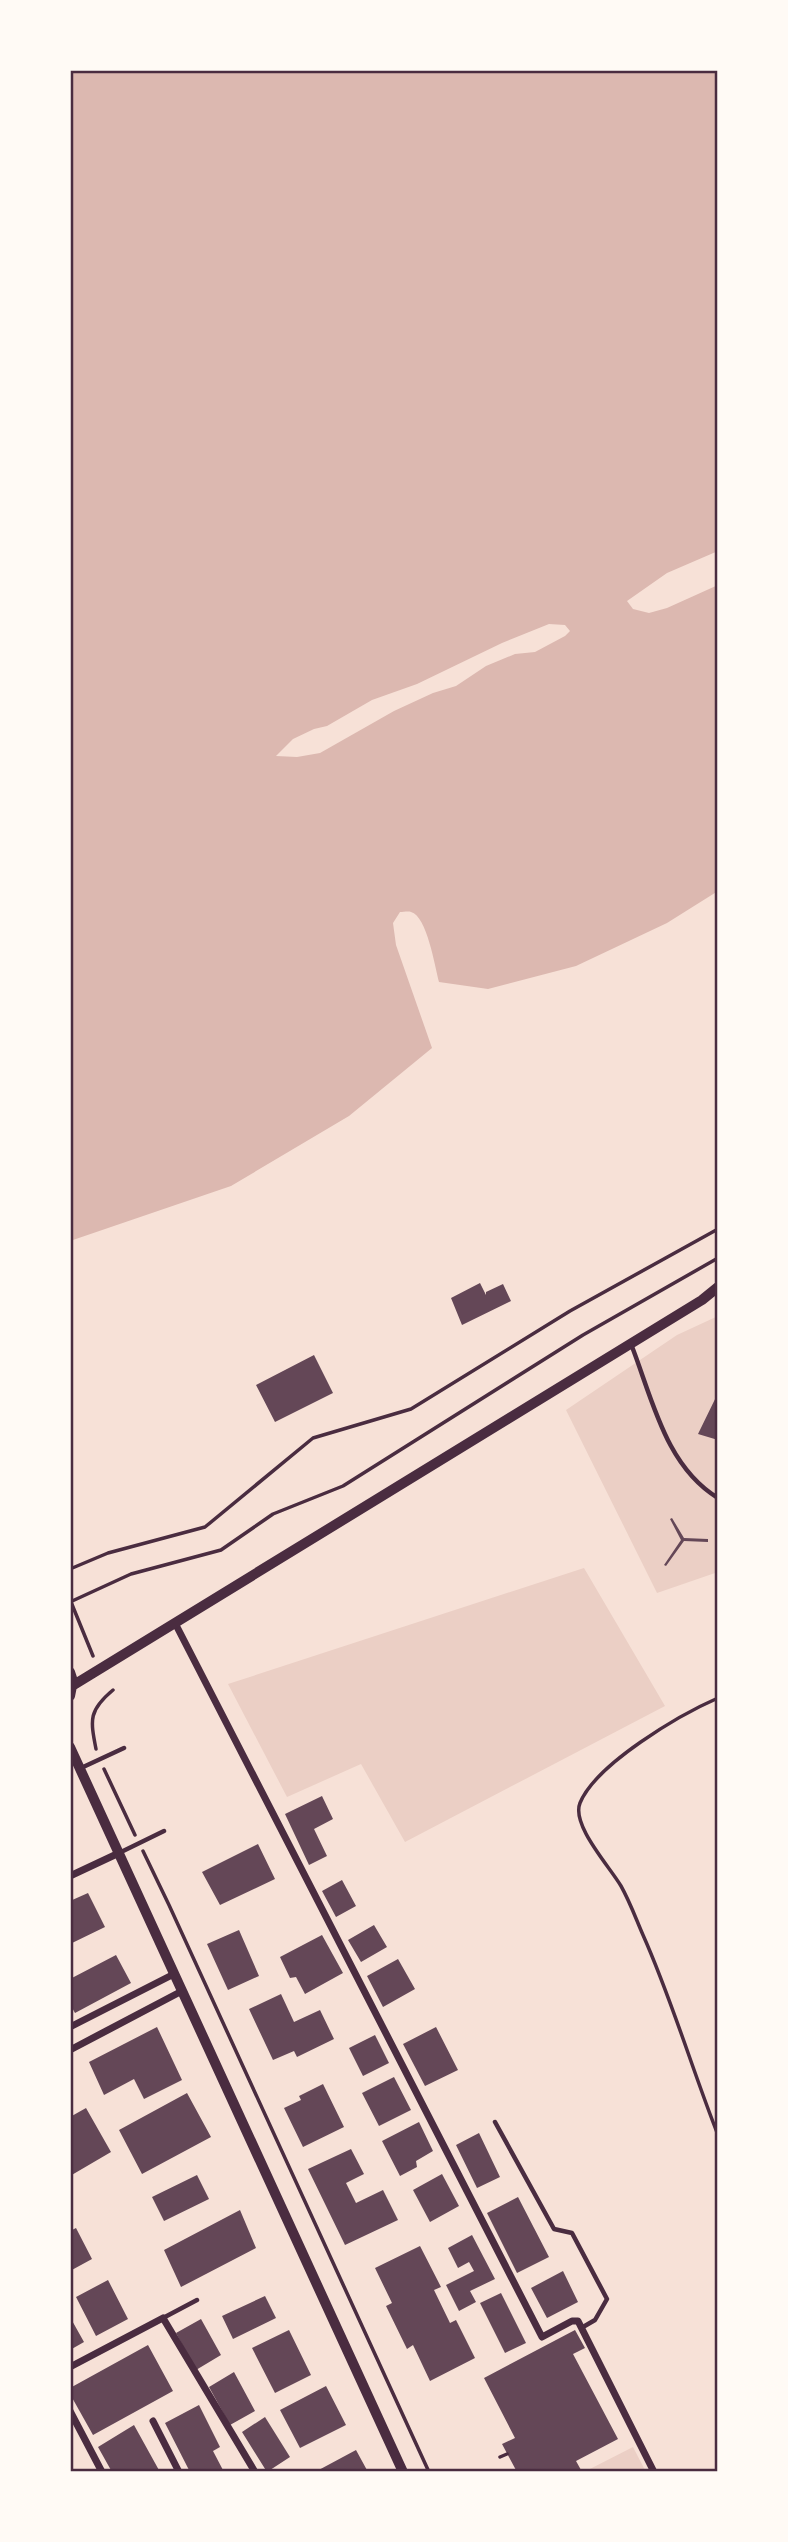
<svg xmlns="http://www.w3.org/2000/svg" width="788" height="2542" font-family="'Fira Sans',sans-serif">
  <style>
    .green { fill: #ebcfc5 }
    .water { fill: #dcb8b0 }
    .pier { fill: #f7e1d7 }
    .building { fill: #644757 }
    .lines { fill: none; stroke-linecap: round; stroke-linejoin: round }
    .path { stroke: #4a2c40; stroke-width: 3.5 }
    .service { stroke: #4a2c40; stroke-width: 4.5 }
    .minor { stroke: #4a2c40; stroke-width: 7 }
    .tertiary { stroke: #4a2c40; stroke-width: 10 }
    .neatline { fill: none; stroke: #4a2c40; stroke-width: 2.5 }
  </style>
  <rect width="100%" height="100%" fill="#f7e1d7"/>
  <path class="green" d="M718,1316V1572L657,1593L566,1410L677,1335Z
    M584,1568L665,1706L405,1842L361,1764L287,1797L228,1684Z
    M633,2447L646,2472H584Z"/>
  <path class="water" d="M70,70H718V891L667,923L576,966L488,989L439,982C435,967 427,916 411,912C409,911 403,912 400,912L393,923L396,945L432,1048L349,1116L231,1186L70,1241Z"/>
  <path class="pier" d="M718,551V585L667,608L649,613L633,609L627,601L667,573Z
    M549,624L565,625L570,631L565,636L535,652L515,654L486,666L456,686L433,693L394,711L320,753L297,757L276,756L293,739L314,729L327,726L372,700L417,684L502,643Z"/>
  <path class="building" d="M480,1283L486,1295V1292L503,1284L511,1301L462,1325L451,1298Z
    M314,1355L333,1393L275,1422L256,1385Z
    M718,1393V1440L698,1434Z
    M672,1518L684,1538L708,1539V1542L684,1541L666,1566L664,1565L681,1540L670,1519Z
    M322,1796L333,1819L314,1829L327,1856L309,1865L285,1814Z
    M258,1844L275,1879L220,1905L202,1872Z
    M342,1880L356,1906L336,1917L322,1891Z
    M88,1893L105,1927L70,1944V1901Z
    M374,1925L387,1947L361,1962L348,1940Z
    M239,1930L259,1976L228,1990L207,1944Z
    M322,1935L343,1973L305,1994L296,1977L290,1978L280,1957Z
    M116,1955L131,1983L75,2013L70,2004V1979Z
    M398,1959L415,1989L383,2007L367,1976Z
    M281,1994L294,2022L320,2010L334,2039L297,2057L294,2051L273,2060L249,2009Z
    M157,2027L182,2080L144,2099L134,2079L104,2095L89,2062Z
    M436,2027L458,2070L425,2086L403,2044Z
    M375,2035L389,2063L363,2076L349,2048Z
    M394,2077L411,2110L379,2126L362,2093Z
    M323,2084L344,2127L303,2147L284,2108L301,2100L299,2096Z
    M187,2093L211,2137L142,2174L119,2130Z
    M86,2108L111,2152L70,2176V2117Z
    M419,2122L433,2151L416,2161L417,2167L400,2176L382,2141Z
    M479,2133L500,2177L477,2188L456,2145Z
    M351,2149L364,2174L346,2183L356,2203L383,2190L398,2220L345,2245L308,2169Z
    M442,2174L459,2206L430,2222L413,2190Z
    M197,2175L209,2199L164,2221L152,2197Z
    M518,2197L549,2257L517,2273L487,2213Z
    M240,2210L256,2248L181,2287L164,2250Z
    M76,2228L92,2259L70,2271V2231Z
    M472,2235L495,2279L470,2291L476,2302L459,2311L446,2285L474,2271L469,2262L458,2268L448,2248Z
    M420,2246L441,2287L434,2290L450,2323L456,2320L475,2358L430,2381L413,2345L407,2349L386,2306L392,2303L375,2268Z
    M563,2271L578,2302L547,2318L531,2288Z
    M108,2280L128,2319L96,2336L76,2297Z
    M501,2293L526,2343L505,2353L480,2303Z
    M265,2296L276,2318L233,2339L222,2316Z
    M70,2317L84,2342L70,2350Z
    M201,2319L221,2355L196,2370L176,2333Z
    M289,2330L311,2375L275,2393L252,2348Z
    M575,2330L585,2348L573,2354L618,2439L576,2461L581,2470L577,2472H517L502,2444L515,2438L484,2378Z
    M148,2345L173,2391L93,2435L70,2394V2388Z
    M234,2372L255,2411L230,2425L209,2387Z
    M326,2386L346,2425L300,2448L280,2410Z
    M199,2405L220,2447L213,2451L224,2472H190L165,2423Z
    M265,2417L290,2457L267,2472L242,2432Z
    M134,2425L160,2472H112L98,2447Z
    M356,2450L368,2472H315Z"/>
  <g class="lines">
    <path class="path" d="M70,1569L108,1553L205,1527L313,1438L411,1409L570,1311L718,1229
      M70,1602L131,1574L221,1550L273,1514L343,1486L583,1335L718,1258
      M71,1602L93,1656
      M718,1698C679,1715 596,1764 580,1803C571,1825 610,1867 621,1886C630,1902 636,1919 643,1935C672,2000 692,2069 718,2135
      M96,1749C90,1719 89,1710 113,1690
      M104,1769L135,1835
      M143,1851L169,1905L429,2472
      M500,2457L507,2454"/>
    <path class="service" d="M631,1344C652,1397 665,1466 718,1498
      M81,1768L124,1748
      M119,1853L164,1831
      M495,2122L554,2229L572,2233L607,2299L595,2320L583,2327
      M163,2318L197,2300"/>
    <path class="minor" d="M175,1623L542,2337L572,2321H578L654,2472
      M70,1876L119,1853
      M70,2027L174,1974
      M70,2050L182,1991
      M70,2367L163,2318L255,2472
      M70,2411L102,2472
      M153,2421L179,2472"/>
    <path class="tertiary" d="M70,1672L73,1681L70,1696
      M72,1686L702,1300L718,1287
      M70,1747L403,2472"/>
  </g>
  <rect width="788" height="2542" fill="none" stroke="#fffaf5" stroke-width="144"/>
  <rect x="72" y="72" width="644" height="2398" class="neatline"/>
</svg>
